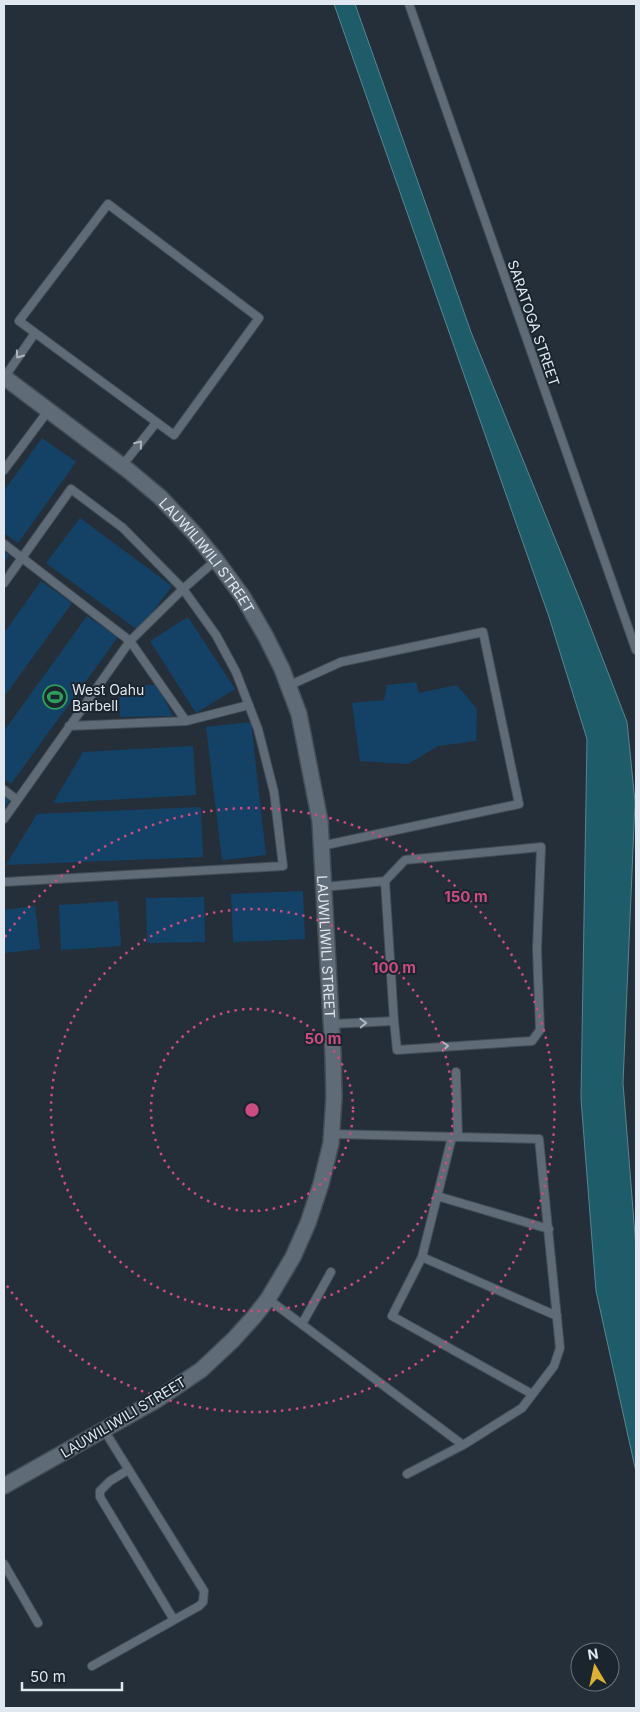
<svg xmlns="http://www.w3.org/2000/svg" width="640" height="1712" font-family="Inter,sans-serif">
  <style>
    .water { fill: #1e5c69; stroke: #588691 }
    .building { fill: #144267 }
    .lines { fill: none; stroke-linecap: round; stroke-linejoin: round }
    .service-casing { stroke: #444d56; stroke-width: 10 }
    .minor-casing { stroke: #444d56; stroke-width: 18 }
    .service { stroke: #5f6b76; stroke-width: 8 }
    .minor { stroke: #5f6b76; stroke-width: 15 }
    .oneway { stroke: #acb5be }
    .ring { fill: none; stroke: #ca4c80; stroke-width: 2.5; stroke-dasharray: 2.5 5 }
    .labels { text-anchor: middle; dominant-baseline: central; stroke-width: 4; stroke-linejoin: round; paint-order: stroke }
    .street-label { font-size: 14px; fill: #e0e7ee; stroke: #1b252e }
    .poi-label { font-size: 14px; fill: #e0e7ee; stroke: #1b252e; text-anchor: start }
    .centre { fill: #ca4c80; stroke: #1b252e; stroke-width: 2.5 }
    .ring-label { font-size: 15px; text-anchor: middle; font-weight: bold; fill: #ca4c80; stroke: #1b252e; stroke-width: 4; stroke-linejoin: round; paint-order: stroke }
  </style>
  <rect width="100%" height="100%" fill="#252f39"/>
  <path class="water" d="M334,4H355L471,332L582,605L627,722L635,802L623,1083L636,1248V1472L596,1291L581,1099L587,739L549,617Z"/>
  <path class="building" d="M42,438L76,462L18,543L4,533V491Z
    M80,518L172,586L139,631L46,563Z
    M4,552L9,555L4,562Z
    M41,581L72,603L4,697V633Z
    M87,616L118,637L11,784L4,779V731Z
    M188,617L235,689L196,713L150,641Z
    M416,682L419,693L457,685L477,709L476,741L438,746L408,764L360,761L352,703L384,700L387,685Z
    M157,685L173,716L120,717L119,686Z
    M251,722L266,855L222,860L206,727Z
    M193,746L196,795L53,803L83,752Z
    M4,793L11,798L4,809Z
    M201,807L203,857L6,865L37,814Z
    M303,891L305,939L233,942L231,894Z
    M204,897L205,942L147,943L146,898Z
    M118,901L121,946L61,950L59,905Z
    M35,906L40,949L4,953V910Z"/>
  <g class="lines">
    <g class="service-casing">
      <path id="service" d="M409,4L636,650
        M108,204L259,318L174,435L19,321Z
        M4,378L35,333
        M122,466L156,423
        M4,470L48,411
        M4,544L130,641L186,721L69,726
        M4,583L71,489L123,528L183,589L216,560
        M288,686L341,662L483,632L519,804L321,846
        M186,721L249,705
        M4,790L17,800
        M4,819L130,641L183,589L216,635L236,672L258,729L274,792L283,866L4,882
        M324,887L385,881L394,1021L397,1050L532,1041L540,1030L537,949L541,847L405,860L385,881
        M332,1024L394,1021
        M456,1072L458,1137
        M332,1134L539,1139L560,1348L554,1366L522,1408L463,1445
        M452,1137L422,1257L557,1316
        M437,1196L549,1229
        M422,1257L392,1316L532,1394
        M268,1299L463,1445L407,1474
        M302,1324L331,1272
        M128,1470L110,1481L100,1491V1497L174,1620
        M4,1564L38,1623
        M92,1666L199,1606L203,1602L204,1591L104,1430"/>
    </g>
    <g class="minor-casing">
      <g id="minor">
        <path id="s1" d="M4,377L129,471L160,497L194,533L216,560L243,597L265,635L282,669L299,714L320,821L333,1054L334,1097L331,1143L321,1184L308,1223L293,1257L268,1299L253,1318L233,1340L201,1370L155,1401L4,1486"/>
      </g>
    </g>
    <use href="#service" class="service"/>
    <use href="#minor" class="minor"/>
  </g>
  <defs><path id="oneway-chevron" d="M-2-3.5L2.5 0L-2 3.5" fill="none" stroke-width="1.6" stroke-linecap="round" stroke-linejoin="round" transform="scale(1.25)"/></defs>
  <g class="oneway">
    <use href="#oneway-chevron" transform="translate(19 355) rotate(125)"/>
    <use href="#oneway-chevron" transform="translate(139 444) rotate(-51)"/>
    <use href="#oneway-chevron" transform="translate(363 1023) rotate(-2)"/>
    <use href="#oneway-chevron" transform="translate(445 1046) rotate(-4)"/>
  </g>
  <g class="ring">
    <circle cx="252" cy="1110" r="101"/>
    <circle cx="252" cy="1110" r="201"/>
    <path d="M5 937A302 302 0 1 1 5 1283"/>
  </g>
  <defs>
    <g id="stadium-ring" transform="scale(1.25)"><circle r="9.5" fill="#1b252e" stroke="#2e9e5b" stroke-width="1.5"/><path d="M0-5a6.5 5 0 1 0 0 10a6.5 5 0 1 0 0-10ZM-3.5-1.8h7v3.6h-7Z" fill="#2e9e5b"/></g>
  </defs>
  <g fill-rule="evenodd">
    <use href="#stadium-ring" x="55" y="697"/>
  </g>
  <g class="labels">
    <g class="street-label">
      <text transform="translate(534 323) rotate(71)">SARATOGA STREET</text>
      <text stroke="none"><textPath href="#s1" startOffset="272">LAUWILIWILI STREET</textPath></text>
      <text stroke="none"><textPath href="#s1" startOffset="692">LAUWILIWILI STREET</textPath></text>
      <text transform="translate(123 1417) rotate(-31)">LAUWILIWILI STREET</text>
    </g>
    <g class="poi-label">
      <text x="72" y="689">West Oahu<tspan x="72" dy="16">Barbell</tspan></text>
    </g>
  </g>
  <circle cx="252" cy="1110" r="8" class="centre"/>
  <g class="ring-label">
    <text x="466" y="902">150 m</text>
    <text x="394" y="973">100 m</text>
    <text x="323" y="1044">50 m</text>
  </g>
  <rect width="640" height="1712" fill="none" stroke="#e0e7ee" stroke-width="10"/>
  <g transform="translate(595 1667) rotate(351)"><circle r="24" fill="#1b252e" stroke="#6a737b"/>
  <path d="M0-4L9 19L0 12L-9 19Z" fill="#dbb233"/>
  <text y="-8" font-size="14" font-weight="bold" text-anchor="middle" fill="#e0e7ee">N</text>
  </g>
  <path d="M22 1682v8h100v-8" fill="none" stroke="#e0e7ee" stroke-width="2.5"/>
  <text x="30" y="1682" font-size="15" fill="#e0e7ee" stroke="#1b252e" stroke-width="4" paint-order="stroke">50 m</text>
</svg>
